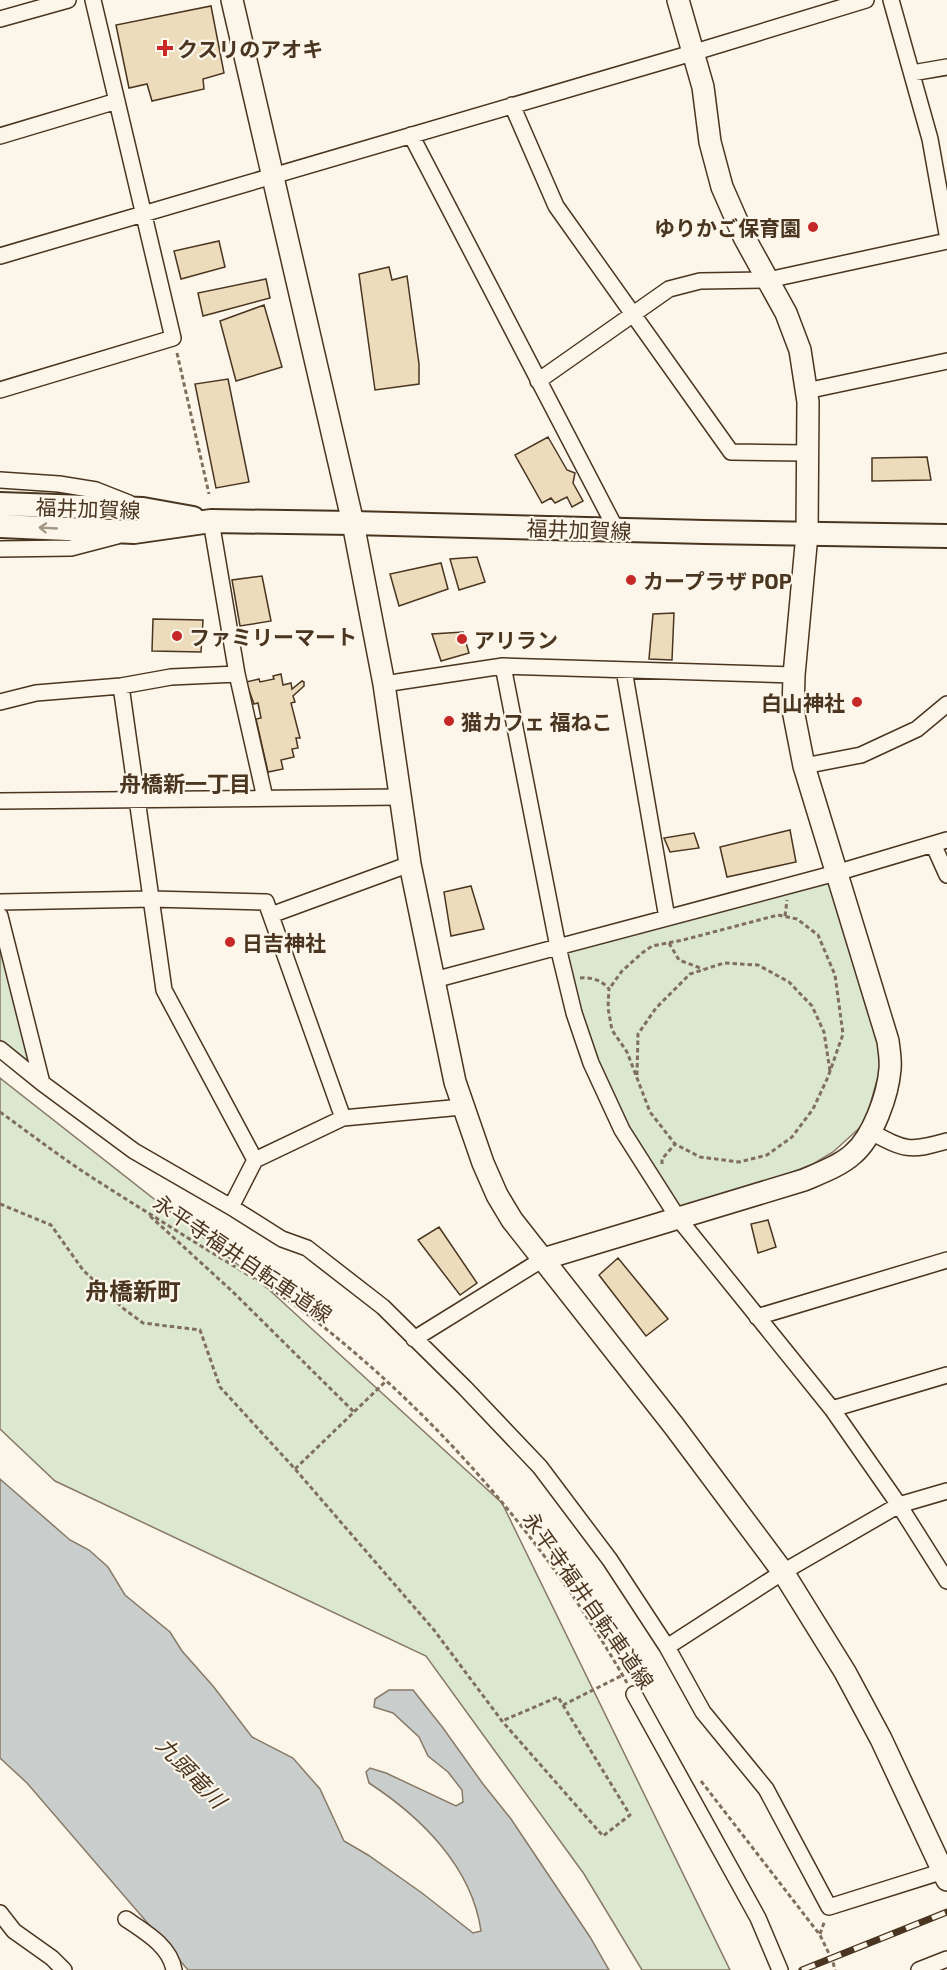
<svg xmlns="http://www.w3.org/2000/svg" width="947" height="1970" font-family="'Exo 2','Noto Sans JP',sans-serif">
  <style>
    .green { fill: #dce7d0; stroke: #887966; stroke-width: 1.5 }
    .water { fill: #c9cecd; stroke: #887966; stroke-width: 1.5 }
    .building { fill: #ecdcbc; stroke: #4a3520; stroke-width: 1.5 }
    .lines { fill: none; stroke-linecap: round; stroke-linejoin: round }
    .street-casing { stroke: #4a3520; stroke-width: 18 }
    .secondary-casing { stroke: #4a3520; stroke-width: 24 }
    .primary-casing { stroke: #4a3520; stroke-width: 26 }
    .path { stroke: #7f6f5c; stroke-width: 3; stroke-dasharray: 4.5 3; stroke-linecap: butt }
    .street { stroke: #fbf6e9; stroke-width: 15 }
    .secondary { stroke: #fbf6e9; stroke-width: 21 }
    .primary { stroke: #fbf6e9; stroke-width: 22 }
    .rail-casing { stroke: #4a3520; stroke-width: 7 }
    .rail { stroke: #fbf6e9; stroke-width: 4.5; stroke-dasharray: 14; stroke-linecap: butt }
    .oneway { stroke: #a29684 }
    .poi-dot { fill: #c62828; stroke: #fbf6e9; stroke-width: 2 }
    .labels { text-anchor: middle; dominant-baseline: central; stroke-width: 4.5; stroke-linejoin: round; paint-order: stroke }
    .poi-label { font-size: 21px; font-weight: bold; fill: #4a3520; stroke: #fbf6e9; text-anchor: start }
    .street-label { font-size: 21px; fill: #4a3520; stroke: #fbf6e9 }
    .neighbourhood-label { font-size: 22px; font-weight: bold; fill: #4a3520; stroke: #fbf6e9 }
    .water-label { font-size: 22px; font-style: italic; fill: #4a3520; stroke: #fbf6e9 }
    .quarter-label { font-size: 24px; font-weight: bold; fill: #4a3520; stroke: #fbf6e9 }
  </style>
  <rect width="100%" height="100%" fill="#fbf6e9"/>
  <path class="green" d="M831,874L888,1041L865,1123L833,1152L813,1164L678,1218L622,1130L558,947Z
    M0,918L34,1077L0,1047Z
    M0,1078L265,1286L502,1503L730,1970H642L584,1874L426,1656L55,1481L0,1429Z"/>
  <path class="water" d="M0,1479L70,1540L89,1550L108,1567L125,1595L170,1632L182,1651L213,1686L252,1737L293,1758L320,1789L344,1841L368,1855L422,1893L473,1933L481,1931C472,1867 421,1817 369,1783L366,1772L370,1768L386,1773L456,1806L463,1802L462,1790L448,1772L428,1756L419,1737L393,1713L374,1707L375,1699L389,1690H413L443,1728L483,1784L511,1819L590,1937L609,1970H188L27,1783L0,1758Z"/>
  <path class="building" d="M211,6L224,73L203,79L204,89L152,101L147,84L129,88L116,25Z
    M219,241L225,267L181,279L174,251Z
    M389,267L392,280L407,276L419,364V384L375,390L359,274Z
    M266,279L270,298L203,316L198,293Z
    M264,305L282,367L236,381L220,321Z
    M228,379L249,482L216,488L195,384Z
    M548,437L567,470L575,473L573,483L583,501L572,507L567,497L555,503L551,498L542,503L515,455Z
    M927,457L931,480L872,481V458Z
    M477,557L485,582L459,590L450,559Z
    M441,563L448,589L399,606L390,574Z
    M262,576L271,621L240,626L232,580Z
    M674,613L672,660L649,659L653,614Z
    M153,619L203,620L201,652L152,651Z
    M463,632L469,653L441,661L432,634Z
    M281,674L283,685L291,683L292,689L302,681L304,682V686L293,696L295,702L291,703L300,738H296L298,748L292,749L294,757L281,760L283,769L268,772L256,719L261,718L258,703L254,704L246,682L259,679L260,682L274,679L273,676Z
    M790,830L796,862L727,877L720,847Z
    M694,833L699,848L670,852L664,838Z
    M471,886L484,929L451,936L444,892Z
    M768,1220L776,1247L758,1253L751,1224Z
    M439,1227L477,1283L460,1295L418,1240Z
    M618,1258L668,1319L646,1336L599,1275Z"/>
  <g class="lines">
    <g class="street-casing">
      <path id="street" d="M891,0L930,139L947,234
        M0,19L68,0
        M912,73L947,67
        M512,105L556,206L731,452L807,453
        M411,135L616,529
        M0,136L117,101
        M0,256L692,53L866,0
        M538,381L669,289L700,281L768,280L947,241
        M0,390L173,338L93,0
        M806,391L947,361
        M0,480L59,484L96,490L129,503
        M211,521L237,674L265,798
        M0,549L71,548L117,536
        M503,666L558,947L574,1013L591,1063L622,1130L678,1218L832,1409L899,1505L947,1581
        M624,670L667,918
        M384,684L503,666L794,675
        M121,686L164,990L255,1160
        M0,702L36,693L121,686L171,677L237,674
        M804,766L861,755L917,729L947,704
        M0,801L401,797
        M933,844L947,875
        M0,902L152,899L266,902L343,1118
        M271,915L410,864
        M0,916L42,1083
        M434,980L836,873L947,840
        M0,1049L42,1083L134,1151L231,1207L282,1239L307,1248L383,1307L465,1388L540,1467L610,1560L667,1647L703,1712L766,1789L829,1907L947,1870
        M871,1132C905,1150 909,1152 947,1141
        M231,1207L255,1160L343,1118L462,1107
        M757,1317L947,1260
        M414,1339L543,1259
        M832,1409L947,1375
        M667,1647L783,1572L899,1505L947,1491
        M634,1694L758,1918L780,1970
        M0,1913L14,1931L52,1958L64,1970
        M126,1919C145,1932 170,1946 174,1970
        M919,1970L947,1959"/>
    </g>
    <g class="secondary-casing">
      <path id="secondary" d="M232,0L353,523L384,684L410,864L455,1082L483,1163L497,1195L512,1220L674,1426L783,1572L845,1672L881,1739L947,1880
        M543,1259L804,1180C820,1173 840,1166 853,1154C873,1137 888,1095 890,1069C891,1060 889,1050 888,1041L804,766L793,710L794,675L807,534L808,402L800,350L786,313L744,237L722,187L710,142L703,87L678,0"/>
    </g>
    <g class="primary-casing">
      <path id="primary" d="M0,504L143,509L193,518
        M0,526L134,532L211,521L353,523L705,532L947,536"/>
    </g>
    <path class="path" d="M177,353L209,494
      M785,916L787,900
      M669,943L679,960L703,969
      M580,978C591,977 602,980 609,989L608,1008L612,1030L627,1052L650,1112L675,1144L700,1157L739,1162L767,1155L792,1137L813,1109L828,1077L843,1034L835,975L818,935L797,919L778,915L683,940L652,946L642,953L622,971L609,989
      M637,1075L638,1034L656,1008L690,974L724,963L758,965L789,982L812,1006L824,1032L830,1071
      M0,1112C32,1135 63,1159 96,1180C127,1200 158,1219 188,1238C230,1264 272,1288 311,1317C438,1416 548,1543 627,1683
      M662,1164V1159L675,1144
      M0,1204L51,1225L83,1270L124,1309L143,1323L200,1330L220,1387L295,1469L434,1630L502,1721L603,1836L630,1815L558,1697L502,1721
      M150,1216L233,1292L354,1412
      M295,1469L385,1382
      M563,1705L623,1675
      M701,1781L820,1935L833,1962L835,1970
      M820,1934L825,1920"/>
    <use href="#street" class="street"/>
    <use href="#secondary" class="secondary"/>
    <use href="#primary" class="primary"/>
    <g class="rail-casing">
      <path id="rail" d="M802,1970L947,1912"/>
    </g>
    <use href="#rail" class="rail"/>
  </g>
  <defs><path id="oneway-shaft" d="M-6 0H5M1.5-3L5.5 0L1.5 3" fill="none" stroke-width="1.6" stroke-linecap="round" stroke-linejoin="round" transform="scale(1.5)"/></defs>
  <use class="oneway" href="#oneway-shaft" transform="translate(48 528) rotate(-177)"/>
  <g class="poi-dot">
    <path d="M162 39h6v6h6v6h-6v6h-6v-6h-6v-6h6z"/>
    <circle cx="813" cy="227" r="6"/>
    <circle cx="631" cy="580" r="6"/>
    <circle cx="177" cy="636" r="6"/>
    <circle cx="462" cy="639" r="6"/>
    <circle cx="857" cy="702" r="6"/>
    <circle cx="449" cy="721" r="6"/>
    <circle cx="230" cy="942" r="6"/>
  </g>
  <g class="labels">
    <g class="poi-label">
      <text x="177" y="48">クスリのアオキ</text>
      <text x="801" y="227" text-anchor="end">ゆりかご保育園</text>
      <text x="643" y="580">カープラザ POP</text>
      <text x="189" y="636">ファミリーマート</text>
      <text x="474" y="639">アリラン</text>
      <text x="845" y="702" text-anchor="end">白山神社</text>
      <text x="461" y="721">猫カフェ 福ねこ</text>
      <text x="242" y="942">日吉神社</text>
    </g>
    <g class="street-label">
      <text transform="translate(88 508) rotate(2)">福井加賀線</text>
      <text transform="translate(579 529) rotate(2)">福井加賀線</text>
      <text transform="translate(243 1258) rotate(34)">永平寺福井自転車道線</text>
      <text transform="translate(589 1600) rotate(55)">永平寺福井自転車道線</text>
    </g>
    <g class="neighbourhood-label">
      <text x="185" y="783">舟橋新一丁目</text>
    </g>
    <g class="water-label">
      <text transform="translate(192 1772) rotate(46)">九頭竜川</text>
    </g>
    <g class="quarter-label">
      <text x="133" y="1290">舟橋新町</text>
    </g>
  </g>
</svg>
